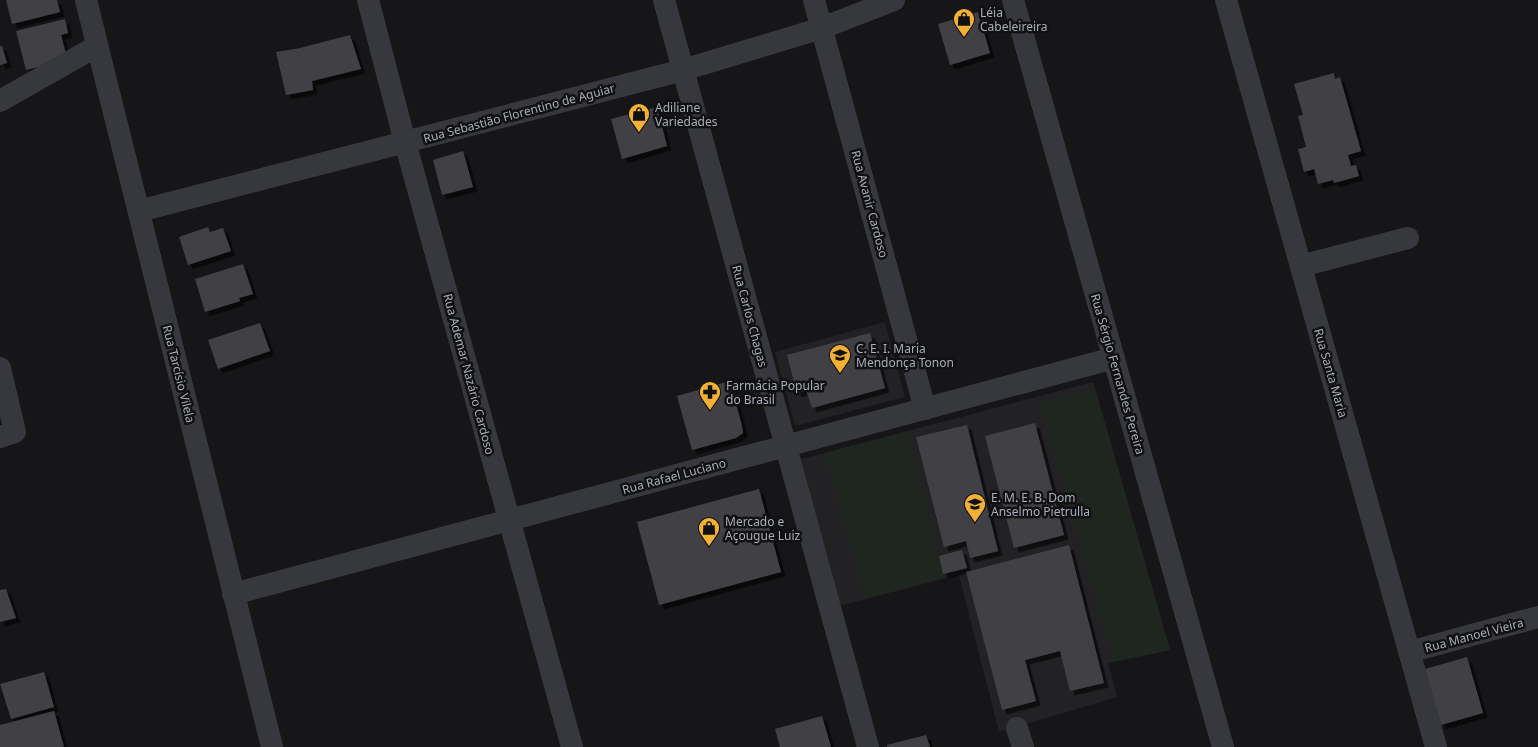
<svg xmlns="http://www.w3.org/2000/svg" width="1538" height="747" font-family="'Noto Sans',sans-serif">
  <style>
    .built { fill: #222225 }
    .green { fill: #1e261f }
    .building { fill: #404145; filter: url(#shadow) }
    .lines { fill: none; stroke-linecap: round; stroke-linejoin: round }
    .street { stroke: #37383d; stroke-width: 22 }
    .labels { text-anchor: middle; dominant-baseline: central; stroke-width: 5; stroke-linejoin: round; paint-order: stroke }
    .poi-label { font-size: 12px; fill: #a8adb8; stroke: #111113; text-anchor: start }
    .street-label { font-size: 12px; fill: #a8adb8; stroke: #111113 }
  </style>
  <defs>
    <filter id="shadow"><feDropShadow dx="4.5" dy="4.5" stdDeviation="0" flood-color="#0009"/></filter>
  </defs>
  <rect width="100%" height="100%" fill="#161618"/>
  <path class="built" d="M885,322L905,397L795,426L775,352Z
    M1093,382L1170,650L1108,663L1117,697L999,732L959,575L838,606L798,460Z"/>
  <path class="green" d="M1095,388L1170,650L1113,662L1040,403Z
    M908,431L945,578L865,599L825,453Z"/>
  <path class="building" d="M6,0H57L60,12L12,24Z
    M978,12L990,53L950,65L938,24Z
    M65,19L68,33L61,35L66,54L73,59L26,70L16,31Z
    M350,35L361,69L312,81L313,90L286,95L276,52L300,48Z
    M0,46H2L7,63L0,65Z
    M1334,73L1335,79L1340,77L1361,151L1348,155L1351,166L1356,165L1359,176L1334,183L1333,180L1318,184L1314,169L1304,172L1298,149L1306,147L1298,116L1303,115L1294,84Z
    M657,107L667,146L622,159L611,119Z
    M463,151L473,187L442,195L433,160Z
    M208,227L210,232L223,228L231,251L188,265L179,237Z
    M243,264L253,294L239,298L240,301L205,312L195,279Z
    M260,323L270,351L218,369L208,340Z
    M870,333L885,388L812,408L806,390L797,393L787,355Z
    M730,381L742,426L743,433L736,438L692,450L677,396Z
    M1035,423L1064,535L1014,548L985,436Z
    M967,425L998,551L970,558L966,541L944,547L916,437Z
    M759,489L781,572L659,605L637,522Z
    M1069,545L1104,683L1070,691L1060,651L1025,660L1036,701L1002,710L966,572Z
    M962,550L967,568L943,574L939,556Z
    M6,589L16,618L0,622V590Z
    M1467,657L1483,713L1441,725L1425,669Z
    M44,672L54,707L11,719L0,684Z
    M54,711L64,747H0V725Z
    M822,716L831,747H780L775,729Z
    M926,735L930,747H887V745Z"/>
  <g class="lines">
    <path class="street" d="M86,0L272,747
      M368,0L405,142L572,747
      M664,0L868,747
      M814,0L925,409
      M1013,0L1223,747
      M1226,0L1436,747
      M0,101L97,46
      M139,211L683,70L822,28L894,0
      M1301,266L1408,238
      M0,368L15,432L0,437
      M233,594L1114,358
      M1409,652L1538,617
      M1017,728L1023,747"/>
  </g>
  <defs>
    <g id="shop-pin" transform="scale(1.125)"><path d="M0 17L-7.5 6A9.5 9.5 0 1 1 7.5 6Z" fill="#f2b134" stroke="#111113"/><path d="M-5-2.5h2.3a2.7 3.5 0 0 1 5.4 0H5L5.5 6h-11ZM-1.5-2.5h3a1.5 2.3 0 0 0-3 0Z" fill="#111"/></g>
    <g id="school-pin" transform="scale(1.125)"><path d="M0 17L-7.5 6A9.5 9.5 0 1 1 7.5 6Z" fill="#f2b134" stroke="#111113"/><path d="M0-5L7-2L0 1L-7-2ZM-4 1L0 2.5L4 1V4Q0 6-4 4Z" fill="#111"/></g>
    <g id="pharmacy-pin" transform="scale(1.125)"><path d="M0 17L-7.5 6A9.5 9.5 0 1 1 7.5 6Z" fill="#f2b134" stroke="#111113"/><path d="M-2-6h4v4h4v4h-4v4h-4v-4h-4v-4h4Z" fill="#111"/></g>
  </defs>
  <g fill-rule="evenodd">
    <use href="#shop-pin" x="964" y="19"/>
    <use href="#shop-pin" x="639" y="114"/>
    <use href="#school-pin" x="840" y="355"/>
    <use href="#pharmacy-pin" x="710" y="392"/>
    <use href="#school-pin" x="975" y="504"/>
    <use href="#shop-pin" x="709" y="528"/>
  </g>
  <g class="labels">
    <g class="poi-label">
      <text x="980" y="12">Léia<tspan x="980" dy="14">Cabeleireira</tspan></text>
      <text x="655" y="107">Adiliane<tspan x="655" dy="14">Variedades</tspan></text>
      <text x="856" y="348">C. E. I. Maria<tspan x="856" dy="14">Mendonça Tonon</tspan></text>
      <text x="726" y="385">Farmácia Popular<tspan x="726" dy="14">do Brasil</tspan></text>
      <text x="991" y="497">E. M. E. B. Dom<tspan x="991" dy="14">Anselmo Pietrulla</tspan></text>
      <text x="725" y="521">Mercado e<tspan x="725" dy="14">Açougue Luiz</tspan></text>
    </g>
    <g class="street-label">
      <text transform="translate(519 113) rotate(-15)">Rua Sebastião Florentino de Aguiar</text>
      <text transform="translate(870 204) rotate(75)">Rua Avanir Cardoso</text>
      <text transform="translate(750 316) rotate(75)">Rua Carlos Chagas</text>
      <text transform="translate(1331 373) rotate(74)">Rua Santa Maria</text>
      <text transform="translate(179 374) rotate(76)">Rua Tarcísio Vilela</text>
      <text transform="translate(469 374) rotate(75)">Rua Ademar Nazário Cardoso</text>
      <text transform="translate(1118 374) rotate(74)">Rua Sérgio Fernandes Pereira</text>
      <text transform="translate(674 476) rotate(-15)">Rua Rafael Luciano</text>
      <text transform="translate(1474 635) rotate(-15)">Rua Manoel Vieira</text>
    </g>
  </g>
</svg>
